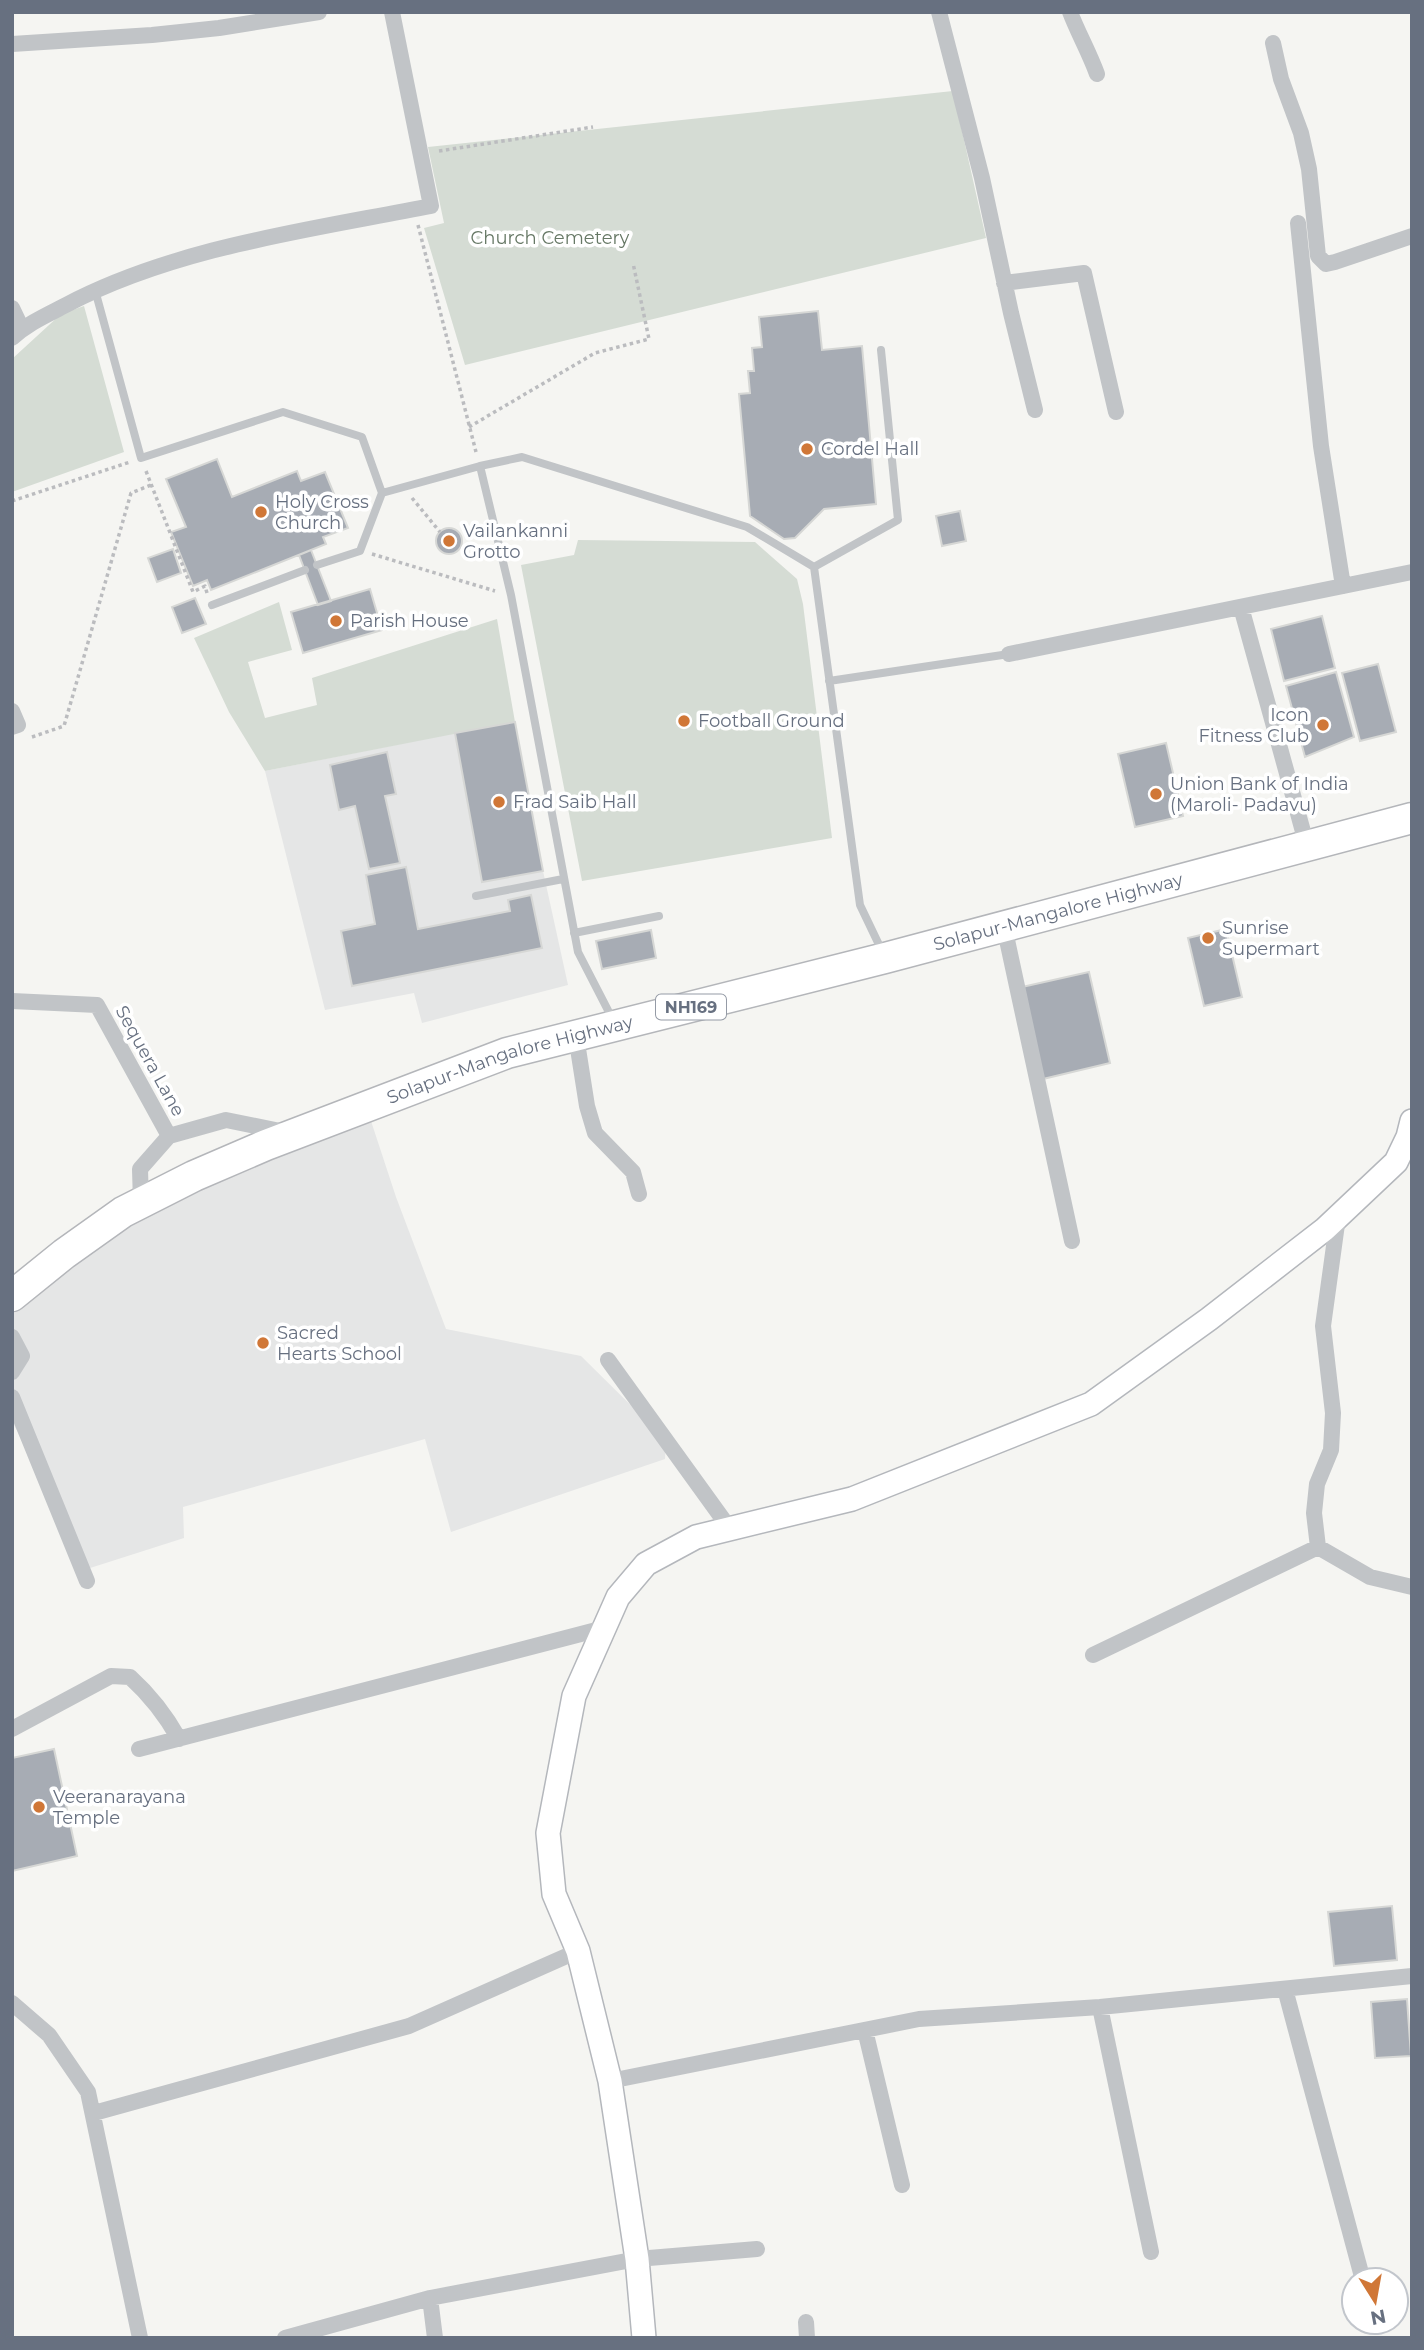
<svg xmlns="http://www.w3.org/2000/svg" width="1424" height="2350" font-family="Montserrat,sans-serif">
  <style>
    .built { fill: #e5e6e6 }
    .green { fill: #d5dcd4 }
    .building { fill: #a7acb4; stroke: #d6d7d5; stroke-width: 2 }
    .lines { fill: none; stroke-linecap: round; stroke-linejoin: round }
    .secondary-casing { stroke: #b4b7bc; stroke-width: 26 }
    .highway-casing { stroke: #b4b6ba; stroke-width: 33 }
    .path { stroke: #bbbcbf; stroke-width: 3.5; stroke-dasharray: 3.5 3.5; stroke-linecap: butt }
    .lane { stroke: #c1c4c7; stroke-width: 8 }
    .street { stroke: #c1c4c7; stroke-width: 16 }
    .secondary { stroke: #fff; stroke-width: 23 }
    .highway { stroke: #fff; stroke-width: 30 }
    .poi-dot { fill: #d07737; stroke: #fff; stroke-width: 2.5 }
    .labels { text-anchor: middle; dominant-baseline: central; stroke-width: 7; stroke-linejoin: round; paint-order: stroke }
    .shield { fill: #fff; stroke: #959ba6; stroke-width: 2 }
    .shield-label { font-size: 16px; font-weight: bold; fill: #677080 }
    .park-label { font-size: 18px; fill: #667865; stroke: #fff }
    .poi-label { font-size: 18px; fill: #677080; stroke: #fff; text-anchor: start }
    .street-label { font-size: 18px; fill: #677080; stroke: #fff }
  </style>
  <rect width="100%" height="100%" fill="#f5f5f2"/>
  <path class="built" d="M455,733L482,881L543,871L568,985L422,1023L414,993L325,1010L265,771Z
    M371,1121L396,1197L446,1329L581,1356L666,1440L665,1459L451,1532L425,1439L183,1507L184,1538L87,1569L12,1421V1315L97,1235L200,1181Z"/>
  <path class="green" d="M953,91L986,238L465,365L424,228L444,223L428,147Z
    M84,306L124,452L12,492V359L61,314Z
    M578,540L755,542L797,579L803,604L832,838L582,881L521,565L574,555Z
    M279,602L292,650L248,662L265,718L317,705L312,678L497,619L515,722L265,771L229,712L194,638Z"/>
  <path class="building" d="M818,311L822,350L862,346L876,504L824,509L795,538L784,539L750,516L739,394L750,393L748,371H754L752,348L762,347L759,317Z
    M217,459L232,497L297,471L301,481L325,472L348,528L323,537L326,544L211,590L207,580L193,586L171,532L186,527L166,479Z
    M960,511L966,541L942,546L936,516Z
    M436 541a13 13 0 1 1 26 0a13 13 0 1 1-26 0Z
    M173,549L181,573L157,582L148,558Z
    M311,550L331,601L318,605L299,555Z
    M370,589L382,630L303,653L291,612Z
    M195,598L206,624L182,633L172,607Z
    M1322,616L1335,668L1284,681L1271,629Z
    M1378,664L1396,732L1360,741L1342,673Z
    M1336,672L1354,737L1305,757L1286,686Z
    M515,722L543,871L482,882L455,733Z
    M1166,743L1183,816L1135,827L1118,754Z
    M387,752L396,794L385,796L400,863L369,869L355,806L339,810L330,765Z
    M406,867L418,929L510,911L508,900L531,895L542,948L352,986L341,931L375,924L366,875Z
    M1226,929L1242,997L1204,1006L1188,938Z
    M651,930L656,958L602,969L596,941Z
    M1089,972L1110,1063L1043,1079L1022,987Z
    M54,1749L77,1856L12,1871V1758Z
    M1392,1906L1397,1960L1334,1966L1328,1912Z
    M1407,1999L1411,2056L1375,2058L1371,2002Z"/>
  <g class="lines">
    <g class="secondary-casing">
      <path id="secondary" d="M644,2338L637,2259L610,2081L578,1951L554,1894L548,1833L574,1696L618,1597L646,1564L696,1537L852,1499L1091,1404L1209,1319L1325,1229L1396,1162L1408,1137L1412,1121"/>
    </g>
    <g class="highway-casing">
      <g id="highway">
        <path id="s1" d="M12,1296L64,1254L123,1212L194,1176L266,1145L507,1053L885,958L1412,818"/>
      </g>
    </g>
    <path class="path" d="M439,151L593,127
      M418,225L476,452
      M469,427L595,353L649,339L633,263
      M146,471L193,592L205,586L207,593
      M412,498L440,532
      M12,501L130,462
      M372,554L495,591
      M32,737L64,726L131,493L151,485"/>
    <path class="lane" d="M95,290L141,458L283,412L362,437L382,493
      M480,466L522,457L747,527L814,567
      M317,565L360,551L382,493L480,466L511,595L578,952L613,1020
      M814,567L860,905L882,951
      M814,567L898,520L881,350
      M212,605L305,570
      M829,681L1009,654
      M476,896L563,879
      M574,933L659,916"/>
    <path class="street" d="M939,12L982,178L1011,313L1035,410
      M1070,12C1078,33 1089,52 1097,74
      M1273,43L1281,79L1301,133L1309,169L1318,256L1326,264L1335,262L1412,236
      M12,44L152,35L219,28L319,12
      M1298,223L1321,446L1343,586
      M1004,283L1084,273L1116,412
      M12,308L22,329
      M12,338C28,323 47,315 66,305C176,247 310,230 431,206L392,12
      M1241,607L1307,846
      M1009,654L1412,572
      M12,711L18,725L12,727
      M1004,926L1072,1241
      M12,1001L97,1005L169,1136
      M576,1036L587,1106L595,1133L633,1172L639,1194
      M141,1203L140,1169L169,1136L226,1120L285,1132
      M1338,1217L1323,1326L1333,1413L1331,1450L1317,1484L1314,1513L1318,1547L1370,1577L1412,1587
      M12,1337L22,1356L12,1372
      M608,1360L730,1529
      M12,1397L87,1581
      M1093,1655L1318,1547
      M12,1729L111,1676L130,1677C151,1696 165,1714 179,1739
      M139,1749L604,1628
      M1285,1989L1361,2273
      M12,2003L49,2035L88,2092L140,2338
      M1100,2007L1151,2252
      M865,2030L902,2185
      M610,2081L919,2019L1100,2007L1412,1976
      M94,2113L409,2026L578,1951
      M430,2298L435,2338
      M806,2322L807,2338
      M285,2338L430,2298L637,2259L757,2249"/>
    <use href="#secondary" class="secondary"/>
    <use href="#highway" class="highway"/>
  </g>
  <g class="poi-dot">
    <circle cx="807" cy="449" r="7"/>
    <circle cx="261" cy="512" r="7"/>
    <circle cx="449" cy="541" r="7"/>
    <circle cx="336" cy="621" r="7"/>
    <circle cx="684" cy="721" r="7"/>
    <circle cx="1323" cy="725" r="7"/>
    <circle cx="1156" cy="794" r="7"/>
    <circle cx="499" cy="802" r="7"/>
    <circle cx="1208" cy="938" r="7"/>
    <circle cx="263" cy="1343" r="7"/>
    <circle cx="39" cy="1807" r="7"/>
  </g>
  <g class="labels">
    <rect class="shield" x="656" y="994.5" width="70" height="25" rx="5"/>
    <g class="shield-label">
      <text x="691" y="1007">NH169</text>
    </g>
    <g class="park-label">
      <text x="550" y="238">Church Cemetery</text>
    </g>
    <g class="poi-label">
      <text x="821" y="449">Cordel Hall</text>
      <text x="275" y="502">Holy Cross<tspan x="275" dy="21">Church</tspan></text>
      <text x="463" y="531">Vailankanni<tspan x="463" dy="21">Grotto</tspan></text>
      <text x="350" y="621">Parish House</text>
      <text x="1309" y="715" text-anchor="end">Icon<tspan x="1309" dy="21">Fitness Club</tspan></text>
      <text x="698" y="721">Football Ground</text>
      <text x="1170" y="784">Union Bank of India<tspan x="1170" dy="21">(Maroli- Padavu)</tspan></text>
      <text x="513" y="802">Frad Saib Hall</text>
      <text x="1222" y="928">Sunrise<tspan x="1222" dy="21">Supermart</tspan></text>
      <text x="277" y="1333">Sacred<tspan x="277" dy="21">Hearts School</tspan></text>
      <text x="53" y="1797">Veeranarayana<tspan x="53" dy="21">Temple</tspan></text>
    </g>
    <g class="street-label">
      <text stroke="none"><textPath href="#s1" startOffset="1124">Solapur-Mangalore Highway</textPath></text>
      <text transform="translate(150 1061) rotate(61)">Sequera Lane</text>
      <text stroke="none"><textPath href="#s1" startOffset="556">Solapur-Mangalore Highway</textPath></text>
    </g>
  </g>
  <rect width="1424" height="2350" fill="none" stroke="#677080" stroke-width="28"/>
  <g transform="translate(1375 2301) rotate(169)"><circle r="33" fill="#ffffff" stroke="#c2c6cc" stroke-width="2"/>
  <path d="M0-5L12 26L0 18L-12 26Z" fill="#d07737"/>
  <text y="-10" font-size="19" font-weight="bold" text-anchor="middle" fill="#677080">N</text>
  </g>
</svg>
